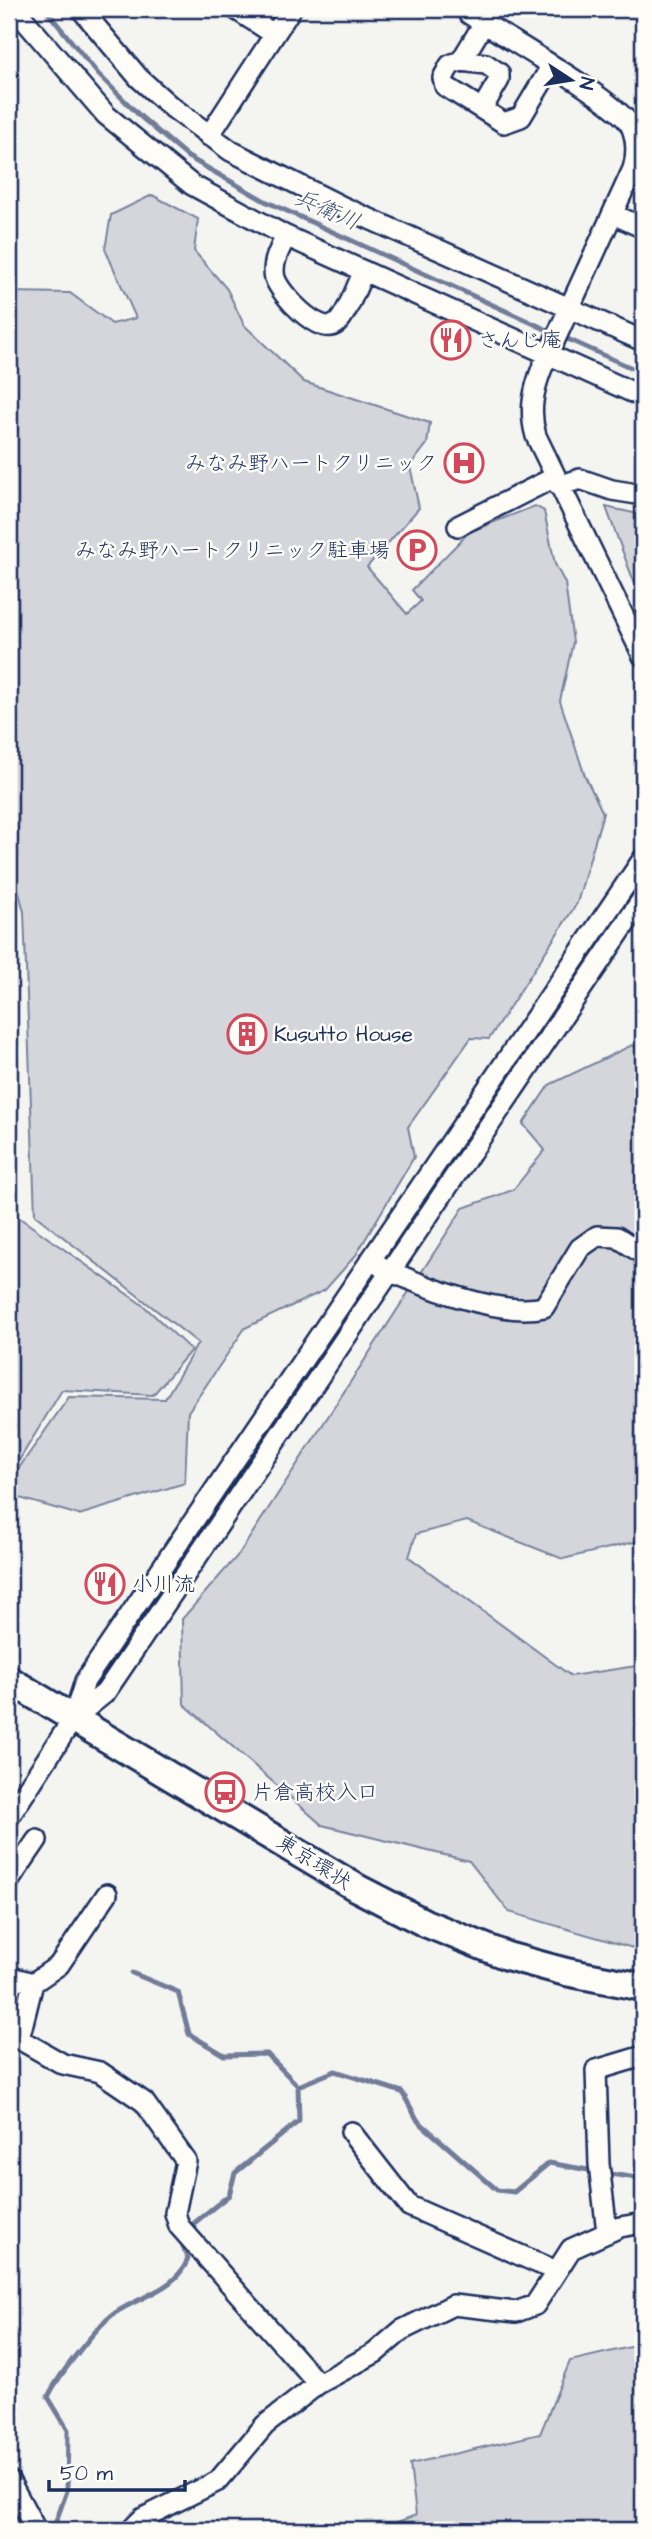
<svg xmlns="http://www.w3.org/2000/svg" width="652" height="2539" font-family="'Architects Daughter','Klee One',sans-serif">
  <style>
    .green { fill: #d4d6db; stroke: #78829c; stroke-width: 2 }
    .lines { fill: none; stroke-linecap: round; stroke-linejoin: round }
    .stream { stroke: #717c98; stroke-width: 5 }
    .minor-casing { stroke: #1b2f5e; stroke-width: 24 }
    .highway-casing { stroke: #1b2f5e; stroke-width: 32 }
    .minor { stroke: #fdfcf7; stroke-width: 19 }
    .highway { stroke: #fdfcf7; stroke-width: 26 }
    .labels { text-anchor: middle; dominant-baseline: central; stroke-width: 5; stroke-linejoin: round; paint-order: stroke }
    .poi-label { font-size: 21px; fill: #1b2f5e; stroke: #fdfcf7; text-anchor: start }
    .street-label { font-size: 21px; fill: #1b2f5e; stroke: #fdfcf7 }
    .water-label { font-size: 23px; font-style: italic; fill: #46567b; stroke: #fdfcf7 }
  </style>
  <rect width="100%" height="100%" fill="#f4f4f1"/>
  <filter id="ink" filterUnits="userSpaceOnUse"><feTurbulence type="fractalNoise" baseFrequency=".0143" numOctaves="2"/><feDisplacementMap in="SourceGraphic" scale="14" xChannelSelector="R" yChannelSelector="G"/><feConvolveMatrix kernelMatrix="1 2 1 2 8 2 1 2 1" color-interpolation-filters="sRGB"/></filter>
  <g filter="url(#ink)">
    <path class="green" d="M152,195L198,219L194,251L227,289L244,325L304,382L430,423L427,444L410,466L419,508L367,567L407,614L421,601L412,590L469,532L535,506L544,511L555,564L565,583L573,642L560,701L585,776L603,813L577,903L489,1039L471,1038L408,1127L414,1157L356,1255L325,1290L245,1328L188,1412L185,1483L79,1515L9,1495V1482L69,1397L165,1399L198,1343L35,1215L24,912L9,854V292L70,293L112,324L136,318L105,249L111,215Z
      M606,507L643,515V606Z
      M632,1045L643,1051V1540L563,1559L467,1521L416,1534L409,1557L571,1676L643,1665V1951L509,1912L469,1861L322,1825L184,1704L182,1619L239,1554L463,1208L513,1190L545,1150L523,1124L549,1085Z
      M17,1216L144,1306L191,1350L153,1395L62,1390L9,1477V1226Z
      M643,2344V2530H376L416,2515L410,2464L540,2434L570,2361Z"/>
    <g class="lines">
      <path class="stream" d="M45,9L98,74L141,117L188,157L265,201L554,333
        M563,337L643,373
        M132,1973L178,1992L189,2034L224,2055L267,2054L298,2086L335,2071L402,2092L418,2121L497,2190L514,2192L549,2163L594,2171
        M604,2173L643,2179
        M193,2224L229,2195L235,2173L299,2121L298,2086
        M55,2524L67,2491L68,2430L48,2397C56,2379 98,2324 115,2313C141,2295 175,2291 188,2259L183,2246"/>
      <g class="minor-casing">
        <path id="minor" d="M15,9L106,115L192,185L286,236L643,397
          M81,9L139,78L169,105L231,151L343,207L643,341
          M235,9L274,34
          M468,13C498,33 619,102 631,126C637,139 637,156 633,169L542,368C533,391 529,412 536,436L643,656
          M484,23L461,61L450,65L443,78L445,86L504,123L521,117L551,67
          M461,61L486,64L499,73V80L482,109
          M209,136L291,9
          M613,214L643,228
          M286,236C280,249 271,263 275,278C280,294 319,336 336,324C346,317 358,283 364,271
          M559,486L580,479L612,490L643,495
          M458,526L555,477
          M380,1266C420,1286 501,1317 544,1307L580,1248L597,1236L617,1237L643,1254
          M74,1718L105,1693L643,898
          M9,1817L73,1719L85,1681L643,859
          M9,1881L37,1840
          M9,1976L33,1983L19,2039L63,2064L100,2072L144,2102L186,2161L175,2213L179,2226L318,2384
          M33,1983L59,1965L107,1894
          M351,2132L409,2206L556,2271
          M607,2232L599,2164L596,2070L643,2056
          M9,2480L36,2530
          M131,2530L143,2518L218,2481L265,2425L318,2384L375,2353L402,2330L453,2305L516,2312L535,2305L571,2249L620,2227L643,2223"/>
      </g>
      <g class="highway-casing">
        <path id="highway" d="M9,1680L357,1888L425,1923L507,1956L566,1972L643,1987"/>
      </g>
      <use href="#minor" class="minor"/>
      <use href="#highway" class="highway"/>
    </g>
  </g>
  <defs>
    <g id="restaurant-ring" transform="scale(2.0125)"><circle r="9.5" fill="#fdfcf7" stroke="#d1495b" stroke-width="1.5"/><path d="M-5-6h1v4h1v-4h1v4h1v-4h1v5L-1.5 .5V6h-2V.5L-5-1ZM5-6V6H3V1.5H1.5Q1.5-4 5-6Z" fill="#d1495b"/></g>
    <g id="hospital-ring" transform="scale(2.0125)"><circle r="9.5" fill="#fdfcf7" stroke="#d1495b" stroke-width="1.5"/><path d="M-5-5h3v3.5h4V-5h3V5h-3V1.5h-4V5h-3Z" fill="#d1495b"/></g>
    <g id="parking-ring" transform="scale(2.0125)"><circle r="9.5" fill="#fdfcf7" stroke="#d1495b" stroke-width="1.5"/><path d="M-3.5-5.5H1a3.5 3.5 0 0 1 0 7H-1V5.5H-3.5ZM-1-3.4V-.6H.8a1.4 1.4 0 0 0 0-2.8Z" fill="#d1495b"/></g>
    <g id="building-ring" transform="scale(2.0125)"><circle r="9.5" fill="#fdfcf7" stroke="#d1495b" stroke-width="1.5"/><path d="M-4-6H4V6H1V3H-1V6H-4ZM-2.5-4.3h1.7v1.8h-1.7ZM.8-4.3h1.7v1.8H.8ZM-2.5-1h1.7V.8h-1.7ZM.8-1h1.7V.8H.8Z" fill="#d1495b"/></g>
    <g id="bus-ring" transform="scale(2.0125)"><circle r="9.5" fill="#fdfcf7" stroke="#d1495b" stroke-width="1.5"/><path d="M-5-6H5V4H4V6H2V4H-2V6H-4V4H-5ZM-3.5-4V0h7V-4ZM-3.5 1.2v1.5H-2V1.2ZM2 1.2v1.5H3.5V1.2Z" fill="#d1495b"/></g>
  </defs>
  <g fill-rule="evenodd">
    <use href="#restaurant-ring" x="451" y="340"/>
    <use href="#hospital-ring" x="464" y="463"/>
    <use href="#parking-ring" x="417" y="550"/>
    <use href="#building-ring" x="247" y="1034"/>
    <use href="#restaurant-ring" x="105" y="1584"/>
    <use href="#bus-ring" x="225" y="1792"/>
  </g>
  <g class="labels">
    <g class="poi-label">
      <text x="478" y="340">さんじ庵</text>
      <text x="437" y="463" text-anchor="end">みなみ野ハートクリニック</text>
      <text x="390" y="550" text-anchor="end">みなみ野ハートクリニック駐車場</text>
      <text x="274" y="1034">Kusutto House</text>
      <text x="132" y="1584">小川流</text>
      <text x="252" y="1792">片倉高校入口</text>
    </g>
    <g class="street-label">
      <text transform="translate(314 1862) rotate(32)">東京環状</text>
    </g>
    <g class="water-label">
      <text transform="translate(327 210) rotate(24)">兵衛川</text>
    </g>
  </g>
  <rect width="652" height="2539" fill="none" stroke="#fdfcf7" stroke-width="35"/>
  <rect x="18" y="18" width="617" height="2504" fill="none" stroke="#1b2f5e" stroke-width="2.5" filter="url(#ink)"/>
  <g transform="translate(571 80) rotate(102)" stroke="#fdfcf7" stroke-width="5" paint-order="stroke">
  <path d="M0-5L12 26L0 18L-12 26Z" fill="#1b2f5e"/>
  <text y="-10" font-size="19" font-weight="bold" text-anchor="middle" fill="#1b2f5e">N</text>
  </g>
  <path d="M49 2480v10h136v-10" fill="none" stroke="#1b2f5e" stroke-width="3.5"/>
  <text x="60" y="2480" font-size="21" fill="#1b2f5e" stroke="#fdfcf7" stroke-width="5" paint-order="stroke">50 m</text>
</svg>
